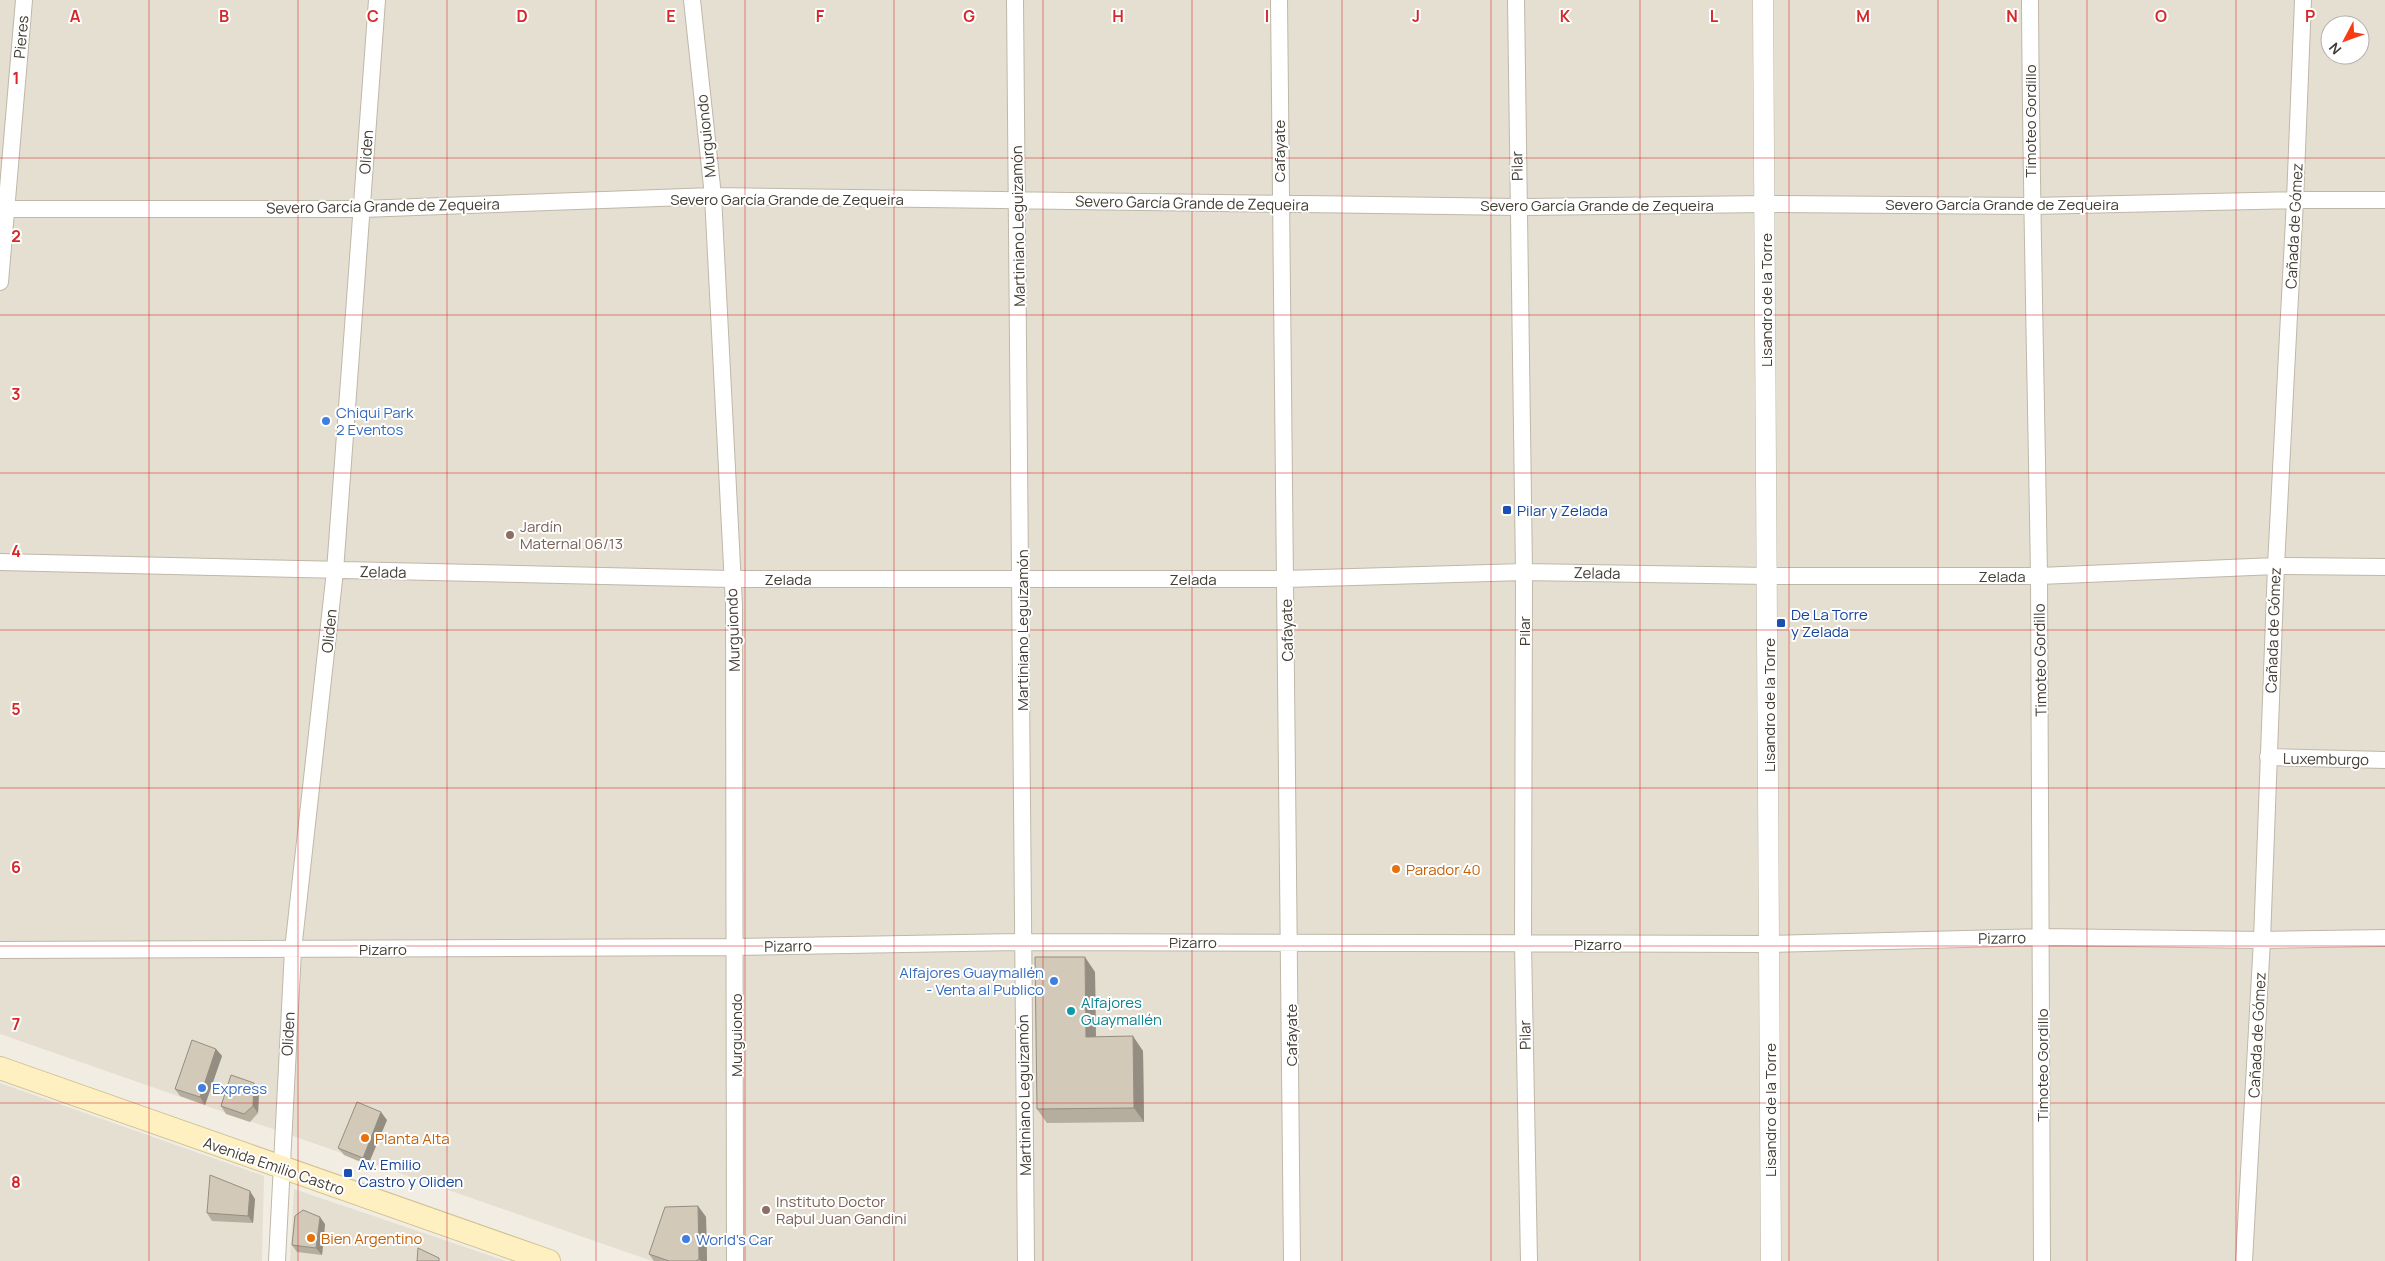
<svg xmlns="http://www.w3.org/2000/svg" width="2385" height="1261" font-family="Manrope,sans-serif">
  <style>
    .residential { fill: #e5dfd1; fill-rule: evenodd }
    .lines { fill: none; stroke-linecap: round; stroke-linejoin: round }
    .minor-casing { stroke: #bfb8a9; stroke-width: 18 }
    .tertiary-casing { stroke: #bfb8a9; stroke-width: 21 }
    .secondary-casing { stroke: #d1c293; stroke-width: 24 }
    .minor { stroke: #fff; stroke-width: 16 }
    .tertiary { stroke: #fff; stroke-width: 20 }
    .secondary { stroke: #fef0c0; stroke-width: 22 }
    .wall { fill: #b5ad9e }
    .shaded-wall { fill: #948d81 }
    .building { fill: #d3c9b8; stroke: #948d81 }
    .grid { fill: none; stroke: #d62828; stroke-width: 1; stroke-opacity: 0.55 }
    .shop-dot { fill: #3f7fe0; stroke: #fff; stroke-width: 2 }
    .transit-dot { fill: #1a4fb4; stroke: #fff; stroke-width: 2 }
    .education-dot { fill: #8d6e63; stroke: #fff; stroke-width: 2 }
    .food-dot { fill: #e8710a; stroke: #fff; stroke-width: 2 }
    .culture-dot { fill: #0f9aa8; stroke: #fff; stroke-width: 2 }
    .labels { text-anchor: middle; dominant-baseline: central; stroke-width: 4; stroke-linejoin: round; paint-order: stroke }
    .street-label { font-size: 15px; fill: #433d33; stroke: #fff }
    .shop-label { font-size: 15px; fill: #366cbe; stroke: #fff; text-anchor: start }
    .transit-label { font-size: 15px; fill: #164399; stroke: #fff; text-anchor: start }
    .education-label { font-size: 15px; fill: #785e54; stroke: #fff; text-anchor: start }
    .food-label { font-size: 15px; fill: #c56008; stroke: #fff; text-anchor: start }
    .culture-label { font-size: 15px; fill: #0d838f; stroke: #fff; text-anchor: start }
    .grid-label { font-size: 16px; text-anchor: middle; font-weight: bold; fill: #d62828; stroke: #fff; stroke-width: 4; stroke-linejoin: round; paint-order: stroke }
  </style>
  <rect width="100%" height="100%" fill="#f1ede3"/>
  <path class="residential" d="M0,0H2385V1261H652L0,1034ZM2330,25H2360V55H2330Z
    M0,1083L264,1176L262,1261H0Z
    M294,1189L506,1261H290Z"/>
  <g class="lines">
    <g class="minor-casing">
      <path id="minor" d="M692,0L713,196L734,605L735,1261
        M1015,0C1021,420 1020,841 1026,1261
        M1279,0C1280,420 1291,841 1292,1261
        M1516,0L1524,572L1523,944L1529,1261
        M2030,0C2031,192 2036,384 2039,577C2042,805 2042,1033 2042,1261
        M0,209H362L713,196L1518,207L1766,204L2031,206L2295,200H2385
        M0,282L24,0
        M0,562L731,579H1286L1524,572L1768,576H2039L2276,566L2385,567
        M2268,757L2385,760
        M0,950L736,947L1022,942L1770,944L2043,937L2262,940L2385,938
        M277,1261L293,950L335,571L377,0
        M2244,1261L2262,940L2276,566L2295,200L2303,0"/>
    </g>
    <g class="tertiary-casing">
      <path id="tertiary" d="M1763,0L1771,1261"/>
    </g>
    <g class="secondary-casing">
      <path id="secondary" d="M0,1068L549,1261"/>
    </g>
    <use href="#minor" class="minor"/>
    <use href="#tertiary" class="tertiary"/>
    <use href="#secondary" class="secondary"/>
  </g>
  <path class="wall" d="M1095,972L1096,1037L1143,1051L1144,1122L1047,1123L1037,1109Z
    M216,1049L222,1056L205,1105L180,1096L175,1089Z
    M259,1091L258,1113L250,1122L226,1114L221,1106Z
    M387,1120L368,1165L344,1155L338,1148Z
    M255,1199L253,1223L212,1221L207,1213Z
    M698,1206L706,1217L707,1261H654L649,1254Z
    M325,1224L322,1255L297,1252L292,1245Z"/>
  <path class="shaded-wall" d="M1085,957L1095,972L1096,1051L1086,1037Z
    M1133,1036L1143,1051L1144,1122L1134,1108Z
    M216,1049L222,1056L205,1105L200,1097Z
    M254,1083L259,1091L258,1113L253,1106Z
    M381,1112L387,1120L368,1165L363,1158Z
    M250,1191L255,1199L253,1223L248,1216Z
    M698,1206L706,1217L707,1261H701L699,1259Z
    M320,1217L325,1224L322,1255L316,1248Z"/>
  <path class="building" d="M1035,957H1085L1086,1037L1133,1036L1134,1108L1037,1109Z
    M192,1040L216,1049L200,1097L175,1089Z
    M231,1075L254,1083L253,1106L244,1114L221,1106Z
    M357,1102L381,1112L363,1158L338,1148Z
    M210,1175L250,1191L248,1216L207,1213Z
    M698,1206L699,1259L696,1261H669L649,1254L665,1207Z
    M303,1210L320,1217L316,1248L292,1245L295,1216Z
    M418,1248L439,1258V1261H417Z"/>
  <path class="grid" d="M149,0V1261M298,0V1261M447,0V1261M596,0V1261M745,0V1261M894,0V1261M1043,0V1261M1192,0V1261M1342,0V1261M1491,0V1261M1640,0V1261M1789,0V1261M1938,0V1261M2087,0V1261M2236,0V1261M0,158H2385M0,315H2385M0,473H2385M0,630H2385M0,788H2385M0,946H2385M0,1103H2385"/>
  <g class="shop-dot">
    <circle cx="326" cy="421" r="5"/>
    <circle cx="1054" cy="981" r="5"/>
    <circle cx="202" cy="1088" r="5"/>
    <circle cx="686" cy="1239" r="5"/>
  </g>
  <g class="transit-dot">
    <rect x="1502" y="505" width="10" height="10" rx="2.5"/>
    <rect x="1776" y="618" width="10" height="10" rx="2.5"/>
    <rect x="343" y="1168" width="10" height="10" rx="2.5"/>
  </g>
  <g class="education-dot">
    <circle cx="510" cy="535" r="5"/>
    <circle cx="766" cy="1210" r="5"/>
  </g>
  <g class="food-dot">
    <circle cx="1396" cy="869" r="5"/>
    <circle cx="365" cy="1138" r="5"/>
    <circle cx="311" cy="1238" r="5"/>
  </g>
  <circle class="culture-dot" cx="1071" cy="1011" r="5"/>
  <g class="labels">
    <g class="street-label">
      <text transform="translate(21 37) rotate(-85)">Pieres</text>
      <text transform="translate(2030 121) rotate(-90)">Timoteo Gordillo</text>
      <text transform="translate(706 136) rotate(-96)">Murguiondo</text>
      <text transform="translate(1279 151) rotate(-90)">Cafayate</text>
      <text transform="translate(366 152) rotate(-86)">Oliden</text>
      <text transform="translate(1517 166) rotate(-91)">Pilar</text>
      <text x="787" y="199">Severo García Grande de Zequeira</text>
      <text transform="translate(1192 203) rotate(1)">Severo García Grande de Zequeira</text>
      <text x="2002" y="204">Severo García Grande de Zequeira</text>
      <text x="1597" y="205">Severo García Grande de Zequeira</text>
      <text transform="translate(383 206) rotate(-1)">Severo García Grande de Zequeira</text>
      <text transform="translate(1018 226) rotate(-91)">Martiniano Leguizamón</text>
      <text transform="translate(2294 226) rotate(-87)">Cañada de Gómez</text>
      <text transform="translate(1766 300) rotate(-90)">Lisandro de la Torre</text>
      <text transform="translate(383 572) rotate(1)">Zelada</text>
      <text transform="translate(1597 573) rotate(1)">Zelada</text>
      <text x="2002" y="576">Zelada</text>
      <text x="788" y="579">Zelada</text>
      <text x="1193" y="579">Zelada</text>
      <text transform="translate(733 630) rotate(-92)">Murguiondo</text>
      <text transform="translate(1022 630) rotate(-90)">Martiniano Leguizamón</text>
      <text transform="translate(1287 630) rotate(-91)">Cafayate</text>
      <text transform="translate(2273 630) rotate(-88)">Cañada de Gómez</text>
      <text transform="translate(329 631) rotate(-84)">Oliden</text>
      <text transform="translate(1524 631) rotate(-90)">Pilar</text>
      <text transform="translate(2040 660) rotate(-91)">Timoteo Gordillo</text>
      <text transform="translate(1769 705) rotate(-90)">Lisandro de la Torre</text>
      <text transform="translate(2326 759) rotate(1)">Luxemburgo</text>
      <text transform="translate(2002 938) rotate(-1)">Pizarro</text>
      <text x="1193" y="942">Pizarro</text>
      <text x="1598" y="944">Pizarro</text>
      <text transform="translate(788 946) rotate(-1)">Pizarro</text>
      <text x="383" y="949">Pizarro</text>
      <text transform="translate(288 1034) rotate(-87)">Oliden</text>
      <text transform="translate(736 1035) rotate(-90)">Murguiondo</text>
      <text transform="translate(1291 1035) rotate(-90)">Cafayate</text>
      <text transform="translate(1525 1035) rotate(-91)">Pilar</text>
      <text transform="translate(2257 1035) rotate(-87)">Cañada de Gómez</text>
      <text transform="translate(2042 1065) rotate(-90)">Timoteo Gordillo</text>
      <text transform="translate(1024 1095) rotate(-91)">Martiniano Leguizamón</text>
      <text transform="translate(1770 1110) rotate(-90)">Lisandro de la Torre</text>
      <text transform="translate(274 1166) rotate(19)">Avenida Emilio Castro</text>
    </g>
    <g class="shop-label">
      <text x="336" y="412">Chiqui Park<tspan x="336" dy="17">2 Eventos</tspan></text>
      <text x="1044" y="972" text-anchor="end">Alfajores Guaymallén<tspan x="1044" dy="17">- Venta al Publico</tspan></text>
      <text x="212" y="1088">Express</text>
      <text x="696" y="1239">World's Car</text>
    </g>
    <g class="transit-label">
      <text x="1517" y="510">Pilar y Zelada</text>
      <text x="1791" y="614">De La Torre<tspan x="1791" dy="17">y Zelada</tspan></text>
      <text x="358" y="1164">Av. Emilio<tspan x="358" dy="17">Castro y Oliden</tspan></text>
    </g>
    <g class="education-label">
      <text x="520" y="526">Jardín<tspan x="520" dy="17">Maternal 06/13</tspan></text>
      <text x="776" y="1201">Instituto Doctor<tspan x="776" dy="17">Raþul Juan Gandini</tspan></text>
    </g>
    <g class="food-label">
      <text x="1406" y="869">Parador 40</text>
      <text x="375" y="1138">Planta Alta</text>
      <text x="321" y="1238">Bien Argentino</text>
    </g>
    <g class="culture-label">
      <text x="1081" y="1002">Alfajores<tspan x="1081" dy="17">Guaymallén</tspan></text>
    </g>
  </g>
  <g class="grid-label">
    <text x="75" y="22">A</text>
    <text x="224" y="22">B</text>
    <text x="373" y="22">C</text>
    <text x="522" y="22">D</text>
    <text x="671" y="22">E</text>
    <text x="820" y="22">F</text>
    <text x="969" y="22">G</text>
    <text x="1118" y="22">H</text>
    <text x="1267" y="22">I</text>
    <text x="1416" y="22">J</text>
    <text x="1565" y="22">K</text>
    <text x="1714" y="22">L</text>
    <text x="1863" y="22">M</text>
    <text x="2012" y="22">N</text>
    <text x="2161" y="22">O</text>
    <text x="2310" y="22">P</text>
    <text x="16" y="84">1</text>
    <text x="16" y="242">2</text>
    <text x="16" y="400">3</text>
    <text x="16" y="557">4</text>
    <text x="16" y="715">5</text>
    <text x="16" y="873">6</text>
    <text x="16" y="1030">7</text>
    <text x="16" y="1188">8</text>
  </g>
  <g transform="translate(2345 40) rotate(229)"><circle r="24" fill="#ffffff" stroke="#b4b1ad"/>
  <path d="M0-4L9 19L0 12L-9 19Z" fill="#f83b13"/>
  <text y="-8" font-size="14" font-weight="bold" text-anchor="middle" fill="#433d33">N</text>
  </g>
</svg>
